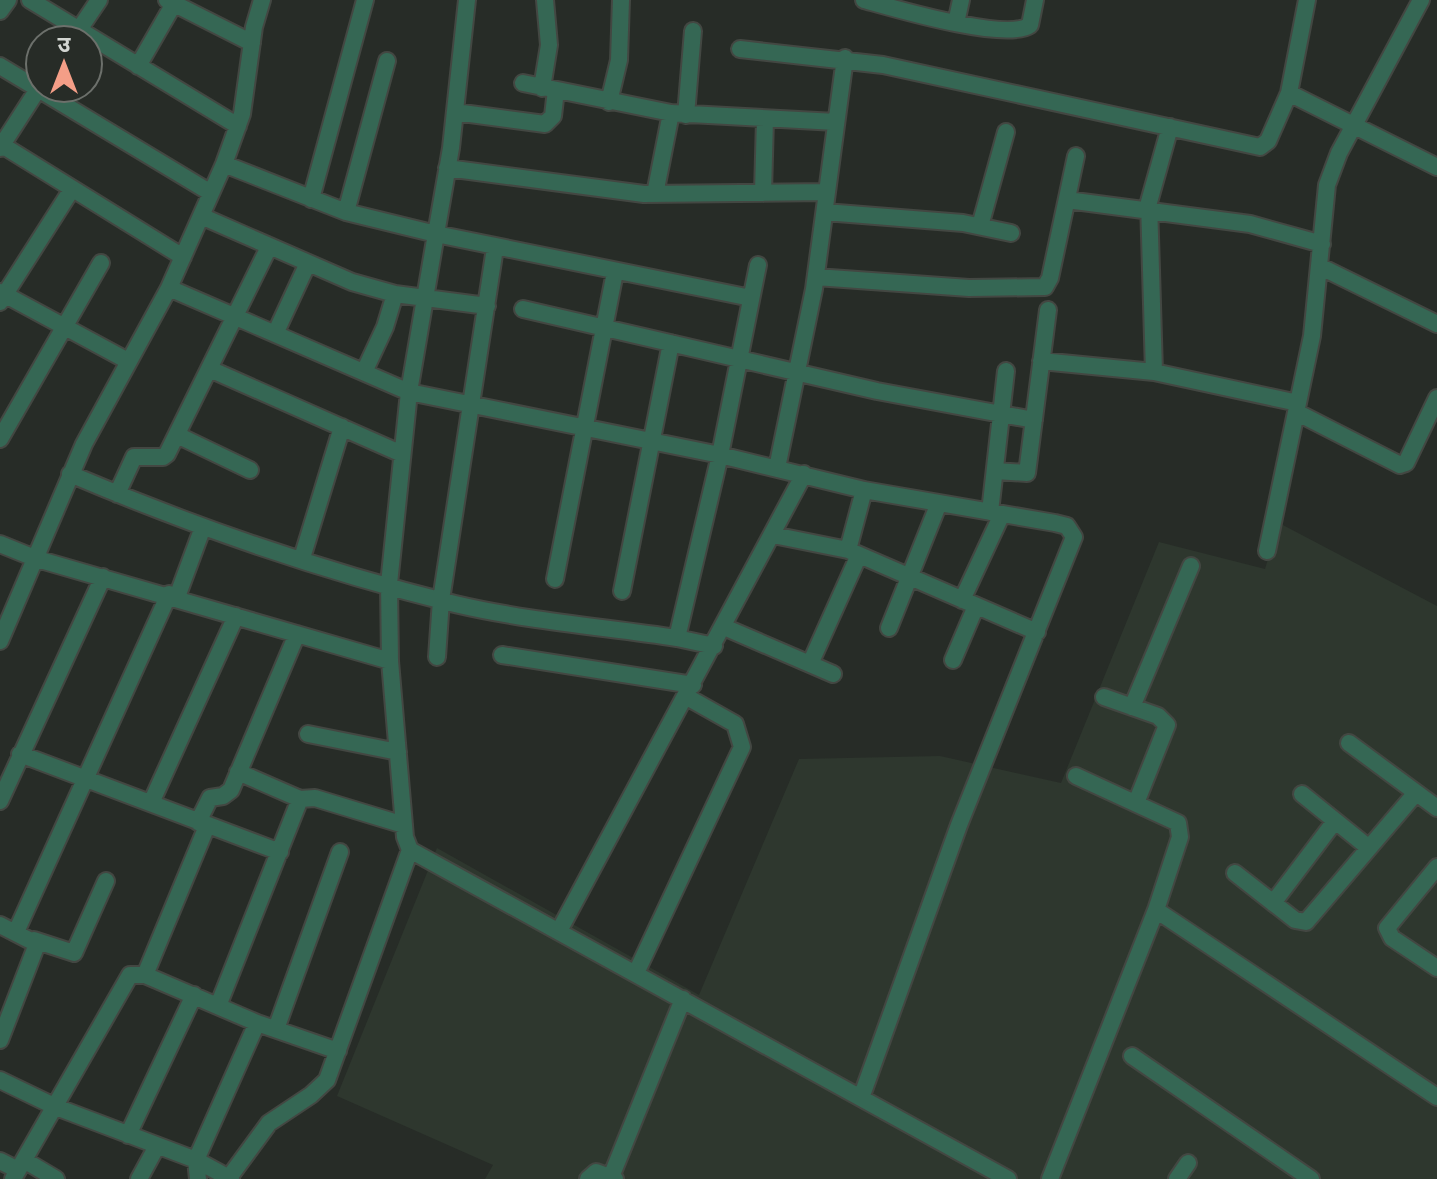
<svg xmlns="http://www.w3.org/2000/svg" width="1437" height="1179" font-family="'Open Sans','Noto Sans Devanagari',sans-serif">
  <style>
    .built { fill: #2e372e }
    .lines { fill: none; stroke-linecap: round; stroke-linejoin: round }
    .minor-casing { stroke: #434742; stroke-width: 20 }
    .minor { stroke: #356754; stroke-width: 16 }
  </style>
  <rect width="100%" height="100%" fill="#272c27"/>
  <path class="built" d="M1279,523L1437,606V1179H485L493,1165L337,1096L437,848L699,995L799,759L940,756L1061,783L1159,542L1265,569Z"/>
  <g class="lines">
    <g class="minor-casing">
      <path id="minor" d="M30,0L238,126
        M167,0L252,43
        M467,0L451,148L436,234L751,298
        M864,0C893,8 1007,42 1030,25L1035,0
        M1307,0L1289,93L1437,167
        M0,11L8,0
        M956,23L961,0
        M72,40L99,0
        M740,49L883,65L1260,147L1268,141L1289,93
        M0,66L211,193
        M138,66L176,0
        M523,83L671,113L836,122
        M542,88L549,45L545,0
        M609,102L619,60L621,0
        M455,112L545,124L553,116L556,90
        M686,115L693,31
        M2,145L40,86
        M0,148L2,145L183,257
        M447,168L644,194L827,192
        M763,193L765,119
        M655,194L671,113
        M311,199L365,0
        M1067,200L1250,224L1322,244
        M346,212L387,61
        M825,212L963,223L1011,233
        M201,216L352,282L395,294L487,306
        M980,226L1006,132
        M758,265L720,455L864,490L1055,523L1067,526L1074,537L959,825L861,1098
        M1319,266L1437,324
        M816,277L969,288L1045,287L1050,278L1076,156
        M169,288L409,392L389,584L390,661
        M0,292L128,361
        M0,302L72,189
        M523,309L877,391L1034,420
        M275,334L307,265
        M1041,361L1154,372L1298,403
        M212,370L402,454
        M364,372L385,327L395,294
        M1154,372L1149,202L1170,127
        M1296,412L1400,465L1406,463L1437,398
        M177,435L250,470
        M0,439L101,263
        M777,468L814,289L845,58
        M996,471L1027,473L1048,310
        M70,474C192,526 326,572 455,604C527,621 604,627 677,638L720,455L409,392L436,234L346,212L224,164
        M117,494L134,457H163L167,454L269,247
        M990,512L1006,371
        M773,535L848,550L1037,632
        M0,544L37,559L390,661L405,837L410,850L1008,1179
        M848,550L864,490
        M1267,551L1312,336L1327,185L1339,153L1421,0
        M302,558L342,427
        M555,579L615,272
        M622,591L671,343
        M177,597L203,527
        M962,600L1002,514
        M724,627L833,674
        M889,628L939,503
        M677,638L714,646
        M0,641L84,444L169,288L224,164L242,114L254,27L262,0
        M502,655L693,685
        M437,657L441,600L495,248
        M953,660L976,606
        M810,664L859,555
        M1104,697L1158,716L1167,725L1136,803
        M1132,707L1191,566
        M308,734L398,752
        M1349,743L1437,808
        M20,754L280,852
        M238,772L300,799
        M1076,776L1178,823L1180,837L1156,910
        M1302,794L1369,848
        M0,801L103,577
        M151,803L236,616
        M198,822L210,798L223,796L231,790L297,634
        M1437,867L1387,928L1392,938L1437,968
        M1235,873L1295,920L1306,922L1415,794
        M1273,903L1335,821
        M0,925L37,944L0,1040
        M559,931L804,474
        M16,932L169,594
        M34,940L74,953L106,881
        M636,973L742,747L735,724L687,697
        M145,975L207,826
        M218,1006L300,799L315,798L404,825
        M276,1029L340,852
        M1132,1056L1311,1179
        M0,1080L56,1107L196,1160L231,1179
        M128,1135L194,995
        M24,1160L56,1179
        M0,1161L18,1170
        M611,1177L683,999
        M13,1179L130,975H145L257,1023L338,1051
        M139,1179L157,1146
        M198,1179L196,1160L257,1023
        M228,1179L269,1123L311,1095L327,1080L410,850
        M588,1179L596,1172L615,1179
        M1050,1179L1156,910L1437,1097
        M1177,1179L1188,1163"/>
    </g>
    <use href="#minor" class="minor"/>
  </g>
  <g transform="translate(64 64)"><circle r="38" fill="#272c27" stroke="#6c706b" stroke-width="2"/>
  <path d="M0-6L14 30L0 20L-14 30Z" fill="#f49e87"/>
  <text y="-12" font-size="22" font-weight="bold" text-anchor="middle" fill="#d3d6d2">उ</text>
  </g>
</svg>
